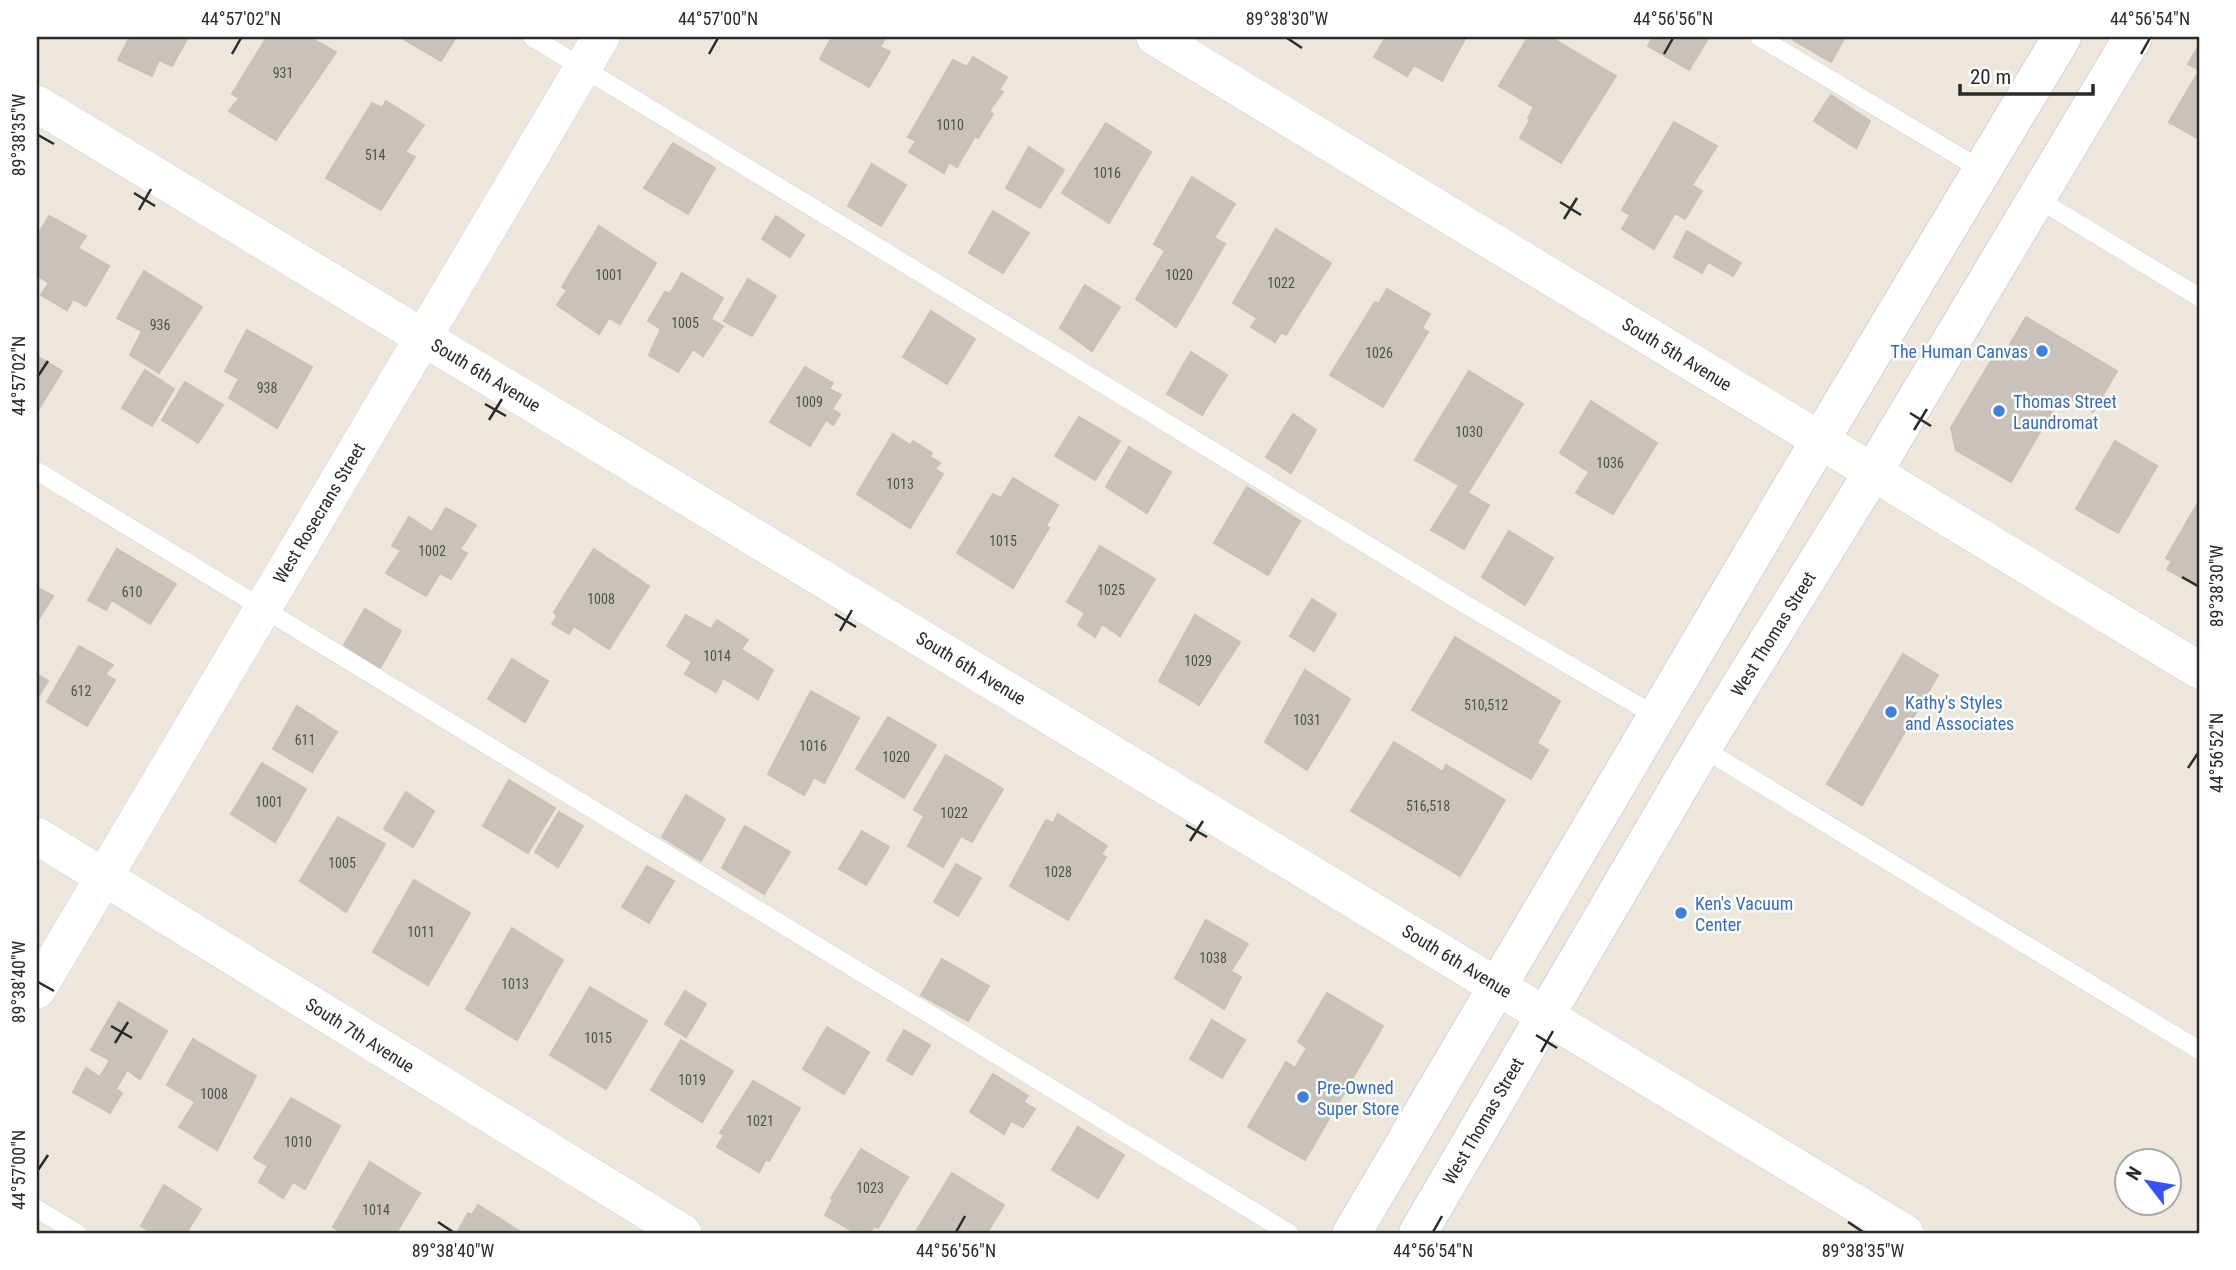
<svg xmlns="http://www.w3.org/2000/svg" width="2236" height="1270" font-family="'Roboto Condensed',sans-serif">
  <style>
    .building { fill: #c8c2ba; stroke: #c9c2b4; stroke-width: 2 }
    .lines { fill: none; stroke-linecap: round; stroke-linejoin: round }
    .service-casing { stroke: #cfd2e4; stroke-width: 19 }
    .minor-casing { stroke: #cfd2e4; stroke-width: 38 }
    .secondary-casing { stroke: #cfd2e4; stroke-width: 40 }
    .service { stroke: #fff; stroke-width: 18 }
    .minor { stroke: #fff; stroke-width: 37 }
    .secondary { stroke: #fff; stroke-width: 38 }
    .ticks { fill: none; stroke: #2a2a2a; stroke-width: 2.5 }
    .shop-dot { fill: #3f7fe0; stroke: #fff; stroke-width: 2.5 }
    .labels { text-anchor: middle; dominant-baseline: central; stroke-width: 5; stroke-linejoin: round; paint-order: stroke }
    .number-label { font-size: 14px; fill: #52504e }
    .shop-label { font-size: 18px; fill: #366cbe; stroke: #fff; text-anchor: start }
    .street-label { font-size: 18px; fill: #2a2a2a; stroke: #fff }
    .neatline { fill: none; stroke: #2a2a2a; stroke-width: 2.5 }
    .ticks-label { font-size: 18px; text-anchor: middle; fill: #2a2a2a }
  </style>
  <rect width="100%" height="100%" fill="#ede6da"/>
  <path class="building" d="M130,37H188L172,66L159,60L152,76L118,60Z
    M267,37H309L336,52L276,140L229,111L239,98L232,94Z
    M400,37H456L441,61Z
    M832,37H886L880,47L890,52L869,87L820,59Z
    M1386,37H1466L1442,81L1414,65L1407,76L1374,57Z
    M1528,37H1550L1616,76L1561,163L1520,138L1530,120L1528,118L1534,107L1499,86Z
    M1653,37H1709L1689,70L1648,46Z
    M1795,37H1845L1831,62L1793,40Z
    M2199,45V70L2188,64Z
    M973,57L1007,77L999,90L1003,92L989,111L993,114L978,138L975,136L957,167L949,162L944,173L909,152L916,141L908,137L953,60L967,67Z
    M2199,71V139L2169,122Z
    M1831,95L1870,121L1856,148L1814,121Z
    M386,101L424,125L405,152L415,157L381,210L326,178L372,103L382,108Z
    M1674,122L1717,146L1692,185L1702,191L1685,219L1675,213L1654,249L1622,229L1630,215L1622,210Z
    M1106,123L1151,152L1109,223L1062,193Z
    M673,143L715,168L688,214L644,188Z
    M1029,147L1064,170L1040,208L1006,188Z
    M872,164L906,185L881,226L848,206Z
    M1192,177L1235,204L1214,238L1225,244L1176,327L1136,299L1165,251L1154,244Z
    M993,211L1029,233L1003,273L969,253Z
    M49,216L86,236L78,248L109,266L86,306L73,299L67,310L41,295L49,283L37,275V236Z
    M776,216L804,235L790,257L762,239Z
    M599,226L656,263L620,324L609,318L599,334L557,305L567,290L562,287Z
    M1276,229L1331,263L1286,335L1281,332L1275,342L1251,327L1257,318L1233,303Z
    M1687,231L1741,263L1733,276L1708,262L1702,273L1674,257Z
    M144,271L202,307L159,373L130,355L142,331L117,318Z
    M682,273L723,298L711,319L723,326L703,356L693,349L678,372L649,355L661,329L648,321L665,292L670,294Z
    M748,279L776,296L752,336L724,321Z
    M1085,285L1120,307L1092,351L1060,328Z
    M1387,289L1430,314L1422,328L1428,332L1383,407L1330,375L1375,302L1379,304Z
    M931,311L975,339L947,384L903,357Z
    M2026,317L2117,371L2093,412L2002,358Z
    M247,330L312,367L277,428L229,398L239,379L225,371Z
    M1191,352L1227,375L1202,415L1167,394Z
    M1995,354L2062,394L2011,482L1956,450L1951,428Z
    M37,356L62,371L37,412Z
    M805,367L833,383L829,389L841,395L832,409L840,414L833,425L826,420L810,446L770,422Z
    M145,370L174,389L152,426L122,408Z
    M1469,371L1523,404L1469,491L1415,460Z
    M185,382L223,405L198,443L162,420Z
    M1591,401L1657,443L1613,514L1576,493L1589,472L1560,453Z
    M1293,414L1316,430L1291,473L1266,457Z
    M1079,417L1120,441L1095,480L1055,456Z
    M893,434L910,445L913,441L932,453L930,457L940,463L935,469L943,474L910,528L857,494Z
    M2115,441L2157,466L2118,533L2076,509Z
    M1129,447L1171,472L1147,513L1106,487Z
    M1013,478L1058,505L1046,526L1049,528L1013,588L957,553L993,494L1001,498Z
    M1247,487L1300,521L1268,575L1214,543Z
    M1458,487L1489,505L1464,549L1431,530Z
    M2199,501V588L2167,569L2172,561L2166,558Z
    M446,508L476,525L460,549L467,553L451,579L440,573L426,596L386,573L401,550L392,546L409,517L432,532Z
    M1509,531L1553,558L1525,605L1482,577Z
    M1100,546L1155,579L1120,636L1102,624L1095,637L1078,625L1085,613L1067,602Z
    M117,549L176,584L150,624L112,600L106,610L88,600Z
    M594,549L649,586L609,649L574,626L569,634L552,624L557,616L554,612Z
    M37,587L53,596L37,622Z
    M1312,599L1336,614L1314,651L1290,636Z
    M365,609L401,631L380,668L344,645Z
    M686,615L711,629L717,620L748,640L741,649L773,670L758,699L723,678L716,692L685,674L692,662L667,646Z
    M1195,615L1240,642L1199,705L1159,681Z
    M1455,637L1560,701L1537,743L1548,750L1531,779L1412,710Z
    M79,646L113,665L105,674L115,680L87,726L47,702Z
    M1903,654L1938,675L1862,805L1827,784Z
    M512,659L548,681L525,722L488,699Z
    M1305,670L1350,699L1307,770L1265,742Z
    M37,674L48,681L37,699Z
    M811,691L859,718L824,783L814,777L804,795L768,774Z
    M297,706L337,732L312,772L273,749Z
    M888,717L936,745L904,798L856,769Z
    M1394,742L1443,772L1446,765L1505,800L1460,876L1351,811Z
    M946,755L1003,789L972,842L961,836L943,867L908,846L924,816L914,810Z
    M262,763L306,789L275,842L231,814Z
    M509,780L555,808L528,853L483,826Z
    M406,792L434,811L413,847L384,829Z
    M686,795L725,819L701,861L662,837Z
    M559,812L583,826L558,867L535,852Z
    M1058,814L1107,846L1101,854L1106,857L1068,920L1010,886L1046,820L1053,823Z
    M338,817L385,844L346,912L300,881Z
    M745,826L790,852L764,894L722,868Z
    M862,831L889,847L866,885L839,869Z
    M956,864L981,878L958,916L934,902Z
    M647,866L674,881L649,923L622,907Z
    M414,880L470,913L428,985L373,952Z
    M1206,920L1248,944L1231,971L1241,977L1224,1009L1175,978Z
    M512,928L563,960L517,1040L466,1009Z
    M942,959L989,986L968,1021L921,995Z
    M590,987L647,1021L606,1089L550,1055Z
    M685,991L706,1004L686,1037L665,1024Z
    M1327,993L1383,1026L1305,1160L1248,1127L1286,1062L1295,1068L1307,1048L1298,1042Z
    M119,1002L167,1031L140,1079L127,1070L116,1089L122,1093L110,1113L73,1092L86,1068L100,1077L110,1060L91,1050Z
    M1212,1020L1245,1040L1222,1078L1190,1059Z
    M827,1027L869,1052L844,1094L803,1069Z
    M904,1030L930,1045L912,1075L887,1060Z
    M193,1039L256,1076L217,1150L179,1127L195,1102L167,1085Z
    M681,1040L733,1071L702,1122L651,1090Z
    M993,1074L1028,1096L1023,1102L1035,1109L1023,1127L1011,1121L1004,1134L970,1112Z
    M753,1081L800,1108L769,1161L766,1159L759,1172L717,1147L724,1135L720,1133Z
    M291,1098L340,1126L305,1189L293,1182L283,1198L259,1182L268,1166L254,1158Z
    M1078,1127L1124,1155L1098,1198L1052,1170Z
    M861,1149L908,1177L878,1228L874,1226L870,1233H856L825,1215L833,1200L831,1198Z
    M370,1162L420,1193L396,1233H344L333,1227Z
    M952,1173L1004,1205L987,1233H915Z
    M164,1185L201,1209L186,1233H153L141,1226Z
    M478,1205L521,1232L457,1233L468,1213L472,1215Z"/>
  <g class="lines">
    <g class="service-casing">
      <path id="service" d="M532,37L1463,603L1656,716
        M1759,37L1982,170
        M2036,198L2199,297
        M37,471L1289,1233
        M1702,748L2199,1050
        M37,1209L77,1233"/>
    </g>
    <g class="minor-casing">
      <path id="minor" d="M1155,37L2199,670
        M37,104L1905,1233
        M37,836L683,1233
        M37,990L601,37"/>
    </g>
    <g class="secondary-casing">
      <path id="secondary" d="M1352,1233L1792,487L2062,37
        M1418,1233L1702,748L1873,472L2133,37"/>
    </g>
    <use href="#service" class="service"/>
    <use href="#minor" class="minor"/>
    <use href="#secondary" class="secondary"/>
  </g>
  <path class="ticks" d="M1287,38L1302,48M232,54L241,38M709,54L718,38M1664,54L1673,38M2141,54L2150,38M38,135L54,144M134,193L155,206M1560,202L1581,215M139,210L151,189M1564,219L1577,198M38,376L48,361M485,404L506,416M1910,413L1931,426M489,420L502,399M1914,430L1927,409M2182,577L2198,586M835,614L856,627M840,631L852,610M2188,768L2198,753M1186,825L1207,837M1190,841L1203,821M38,982L54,991M111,1026L132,1038M1536,1035L1557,1048M115,1043L128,1022M1541,1052L1553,1031M38,1170L48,1155M438,1222L453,1232M1848,1222L1863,1232M956,1232L965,1216M1433,1232L1442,1216"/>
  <g class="shop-dot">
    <circle cx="2042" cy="351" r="7"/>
    <circle cx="1999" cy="411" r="7"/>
    <circle cx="1891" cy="712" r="7"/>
    <circle cx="1681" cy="913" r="7"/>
    <circle cx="1303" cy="1097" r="7"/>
  </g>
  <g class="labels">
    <g class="number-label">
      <text x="283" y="73">931</text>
      <text x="950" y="125">1010</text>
      <text x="375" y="155">514</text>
      <text x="1107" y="173">1016</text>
      <text x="609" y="275">1001</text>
      <text x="1179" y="275">1020</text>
      <text x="1281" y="283">1022</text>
      <text x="685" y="323">1005</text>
      <text x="160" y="325">936</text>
      <text x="1379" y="353">1026</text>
      <text x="267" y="388">938</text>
      <text x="809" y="402">1009</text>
      <text x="1469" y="432">1030</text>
      <text x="1610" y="463">1036</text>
      <text x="900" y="484">1013</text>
      <text x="1003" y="541">1015</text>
      <text x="432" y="551">1002</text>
      <text x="1111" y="590">1025</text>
      <text x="132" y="592">610</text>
      <text x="601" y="599">1008</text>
      <text x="717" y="656">1014</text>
      <text x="1198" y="661">1029</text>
      <text x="81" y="691">612</text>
      <text x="1486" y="705">510,512</text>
      <text x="1307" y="720">1031</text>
      <text x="305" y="740">611</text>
      <text x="813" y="746">1016</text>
      <text x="896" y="757">1020</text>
      <text x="269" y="802">1001</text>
      <text x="1428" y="806">516,518</text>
      <text x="954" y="813">1022</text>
      <text x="342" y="863">1005</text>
      <text x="1058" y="872">1028</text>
      <text x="421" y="932">1011</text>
      <text x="1213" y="958">1038</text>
      <text x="515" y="984">1013</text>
      <text x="598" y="1038">1015</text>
      <text x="692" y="1080">1019</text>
      <text x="214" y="1094">1008</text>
      <text x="760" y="1121">1021</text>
      <text x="298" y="1142">1010</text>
      <text x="870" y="1188">1023</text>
      <text x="376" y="1210">1014</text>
    </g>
    <g class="shop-label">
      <text x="2028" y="351" text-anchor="end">The Human Canvas</text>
      <text x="2013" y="401">Thomas Street<tspan x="2013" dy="21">Laundromat</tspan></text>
      <text x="1905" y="702">Kathy's Styles<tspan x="1905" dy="21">and Associates</tspan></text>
      <text x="1695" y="903">Ken's Vacuum<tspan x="1695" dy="21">Center</tspan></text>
      <text x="1317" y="1087">Pre-Owned<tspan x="1317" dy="21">Super Store</tspan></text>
    </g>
    <g class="street-label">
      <text transform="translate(1677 354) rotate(31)">South 5th Avenue</text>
      <text transform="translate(486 375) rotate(31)">South 6th Avenue</text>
      <text transform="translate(319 513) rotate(-59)">West Rosecrans Street</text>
      <text transform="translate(1773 634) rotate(-58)">West Thomas Street</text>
      <text transform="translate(971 668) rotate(31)">South 6th Avenue</text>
      <text transform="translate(1457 961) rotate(31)">South 6th Avenue</text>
      <text transform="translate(360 1035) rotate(32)">South 7th Avenue</text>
      <text transform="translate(1483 1121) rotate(-60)">West Thomas Street</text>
    </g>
  </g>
  <rect width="2236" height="1270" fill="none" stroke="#ffffff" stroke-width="77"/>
  <g transform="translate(2148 1182) rotate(301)"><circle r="33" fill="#ffffff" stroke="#aaaaaa" stroke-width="2"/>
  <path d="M0-5L12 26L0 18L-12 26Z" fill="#3554ff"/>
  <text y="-10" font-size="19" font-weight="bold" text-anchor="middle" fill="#2a2a2a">N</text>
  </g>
  <path d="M1960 84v10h133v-10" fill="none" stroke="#2a2a2a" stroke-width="3.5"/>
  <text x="1970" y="84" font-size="21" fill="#2a2a2a" stroke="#ffffff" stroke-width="5" paint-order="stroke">20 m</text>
  <rect x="38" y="38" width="2160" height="1194" class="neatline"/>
  <g class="ticks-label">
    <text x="241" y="25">44°57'02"N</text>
    <text x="718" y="25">44°57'00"N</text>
    <text x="1287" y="25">89°38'30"W</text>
    <text x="1673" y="25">44°56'56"N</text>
    <text x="2150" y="25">44°56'54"N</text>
    <text transform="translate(19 135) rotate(-90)" y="6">89°38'35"W</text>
    <text transform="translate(19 376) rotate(-90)" y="6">44°57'02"N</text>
    <text transform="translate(2217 586) rotate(-90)" y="6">89°38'30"W</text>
    <text transform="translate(2217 753) rotate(-90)" y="6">44°56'52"N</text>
    <text transform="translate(19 982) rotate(-90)" y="6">89°38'40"W</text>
    <text transform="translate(19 1170) rotate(-90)" y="6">44°57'00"N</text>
    <text x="453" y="1257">89°38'40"W</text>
    <text x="956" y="1257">44°56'56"N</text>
    <text x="1433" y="1257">44°56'54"N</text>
    <text x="1863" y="1257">89°38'35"W</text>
  </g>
</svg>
